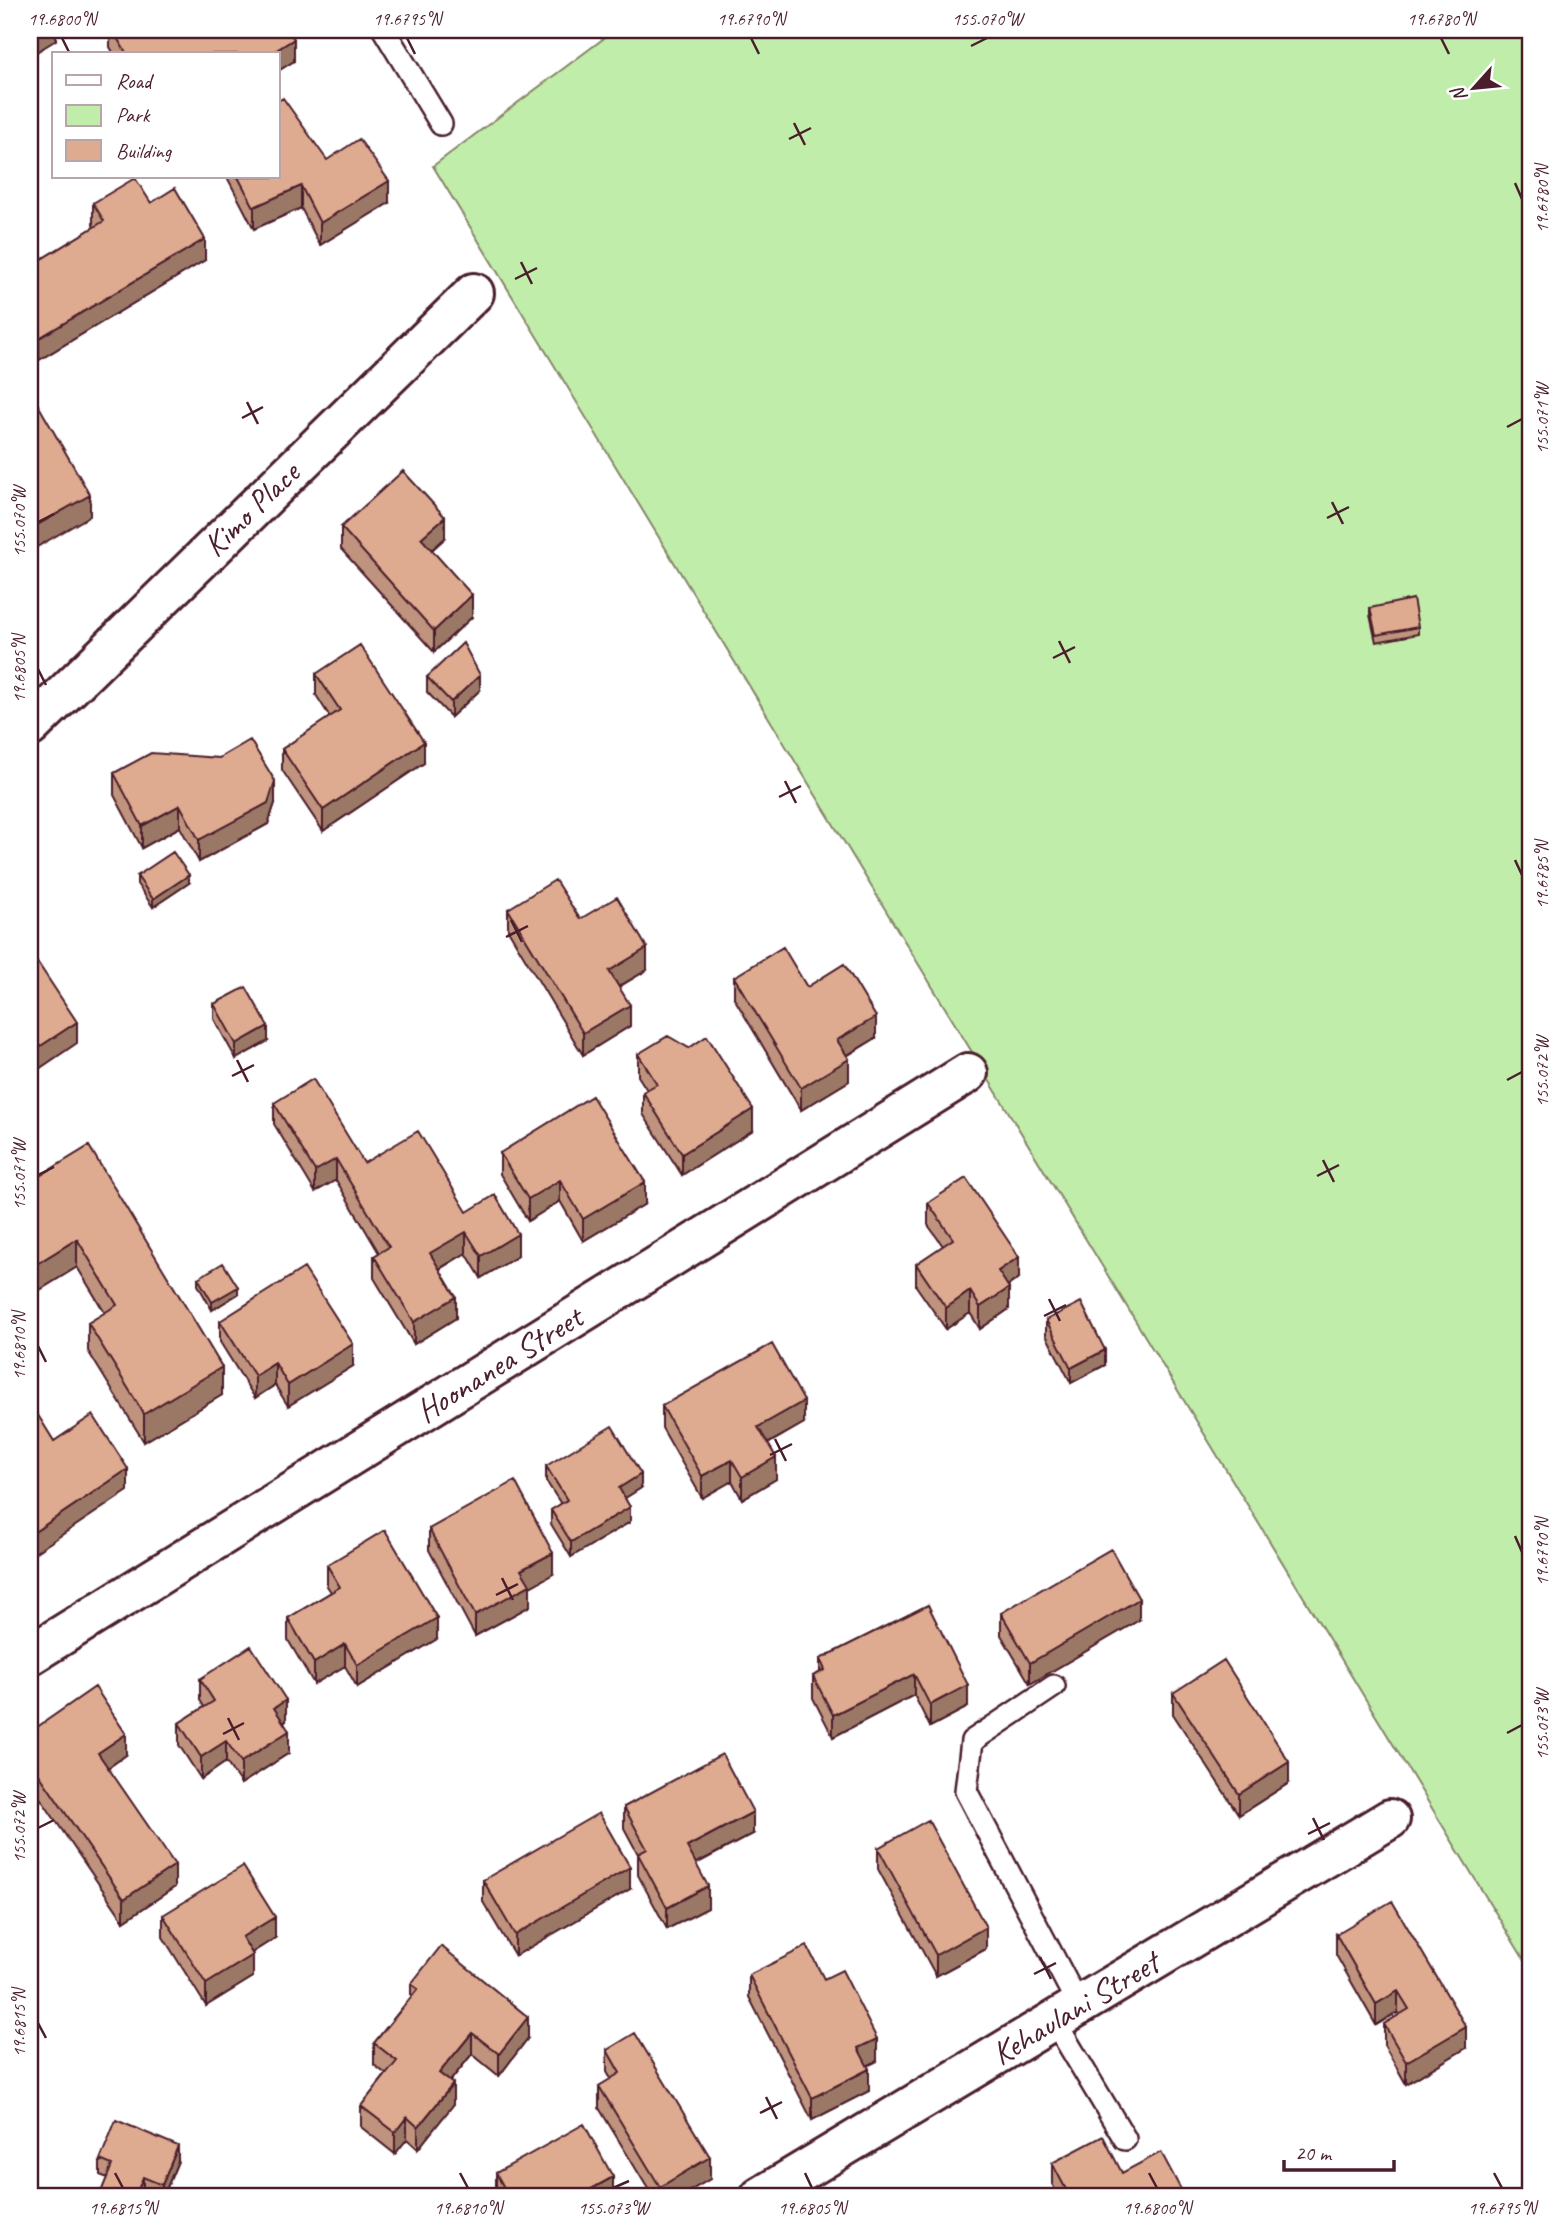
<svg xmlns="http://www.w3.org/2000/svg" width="1561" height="2227" font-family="Caveat,sans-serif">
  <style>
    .green { fill: #c1edaa; stroke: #86866a; stroke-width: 2 }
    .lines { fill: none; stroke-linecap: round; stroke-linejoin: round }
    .lane-casing { stroke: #4a1f2b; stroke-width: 26 }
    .street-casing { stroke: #4a1f2b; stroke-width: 44 }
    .lane { stroke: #fff; stroke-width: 21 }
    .street { stroke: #fff; stroke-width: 38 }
    .wall { fill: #bf937d; stroke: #4a1f2b; stroke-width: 2 }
    .shaded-wall { fill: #9b7866; stroke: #4a1f2b; stroke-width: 2 }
    .building { fill: #deab91; stroke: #4a1f2b; stroke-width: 2 }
    .ticks { fill: none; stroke: #4a1f2b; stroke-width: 2.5 }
    .labels { text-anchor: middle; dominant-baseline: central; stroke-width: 6; stroke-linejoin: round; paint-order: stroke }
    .street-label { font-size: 33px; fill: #4a1f2b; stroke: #fff }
    .neatline { fill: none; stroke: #4a1f2b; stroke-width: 2.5 }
    .ticks-label { font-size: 18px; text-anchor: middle; fill: #4a1f2b }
  </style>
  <rect width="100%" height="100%" fill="#fff"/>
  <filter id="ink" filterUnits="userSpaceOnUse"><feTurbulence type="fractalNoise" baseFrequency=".0143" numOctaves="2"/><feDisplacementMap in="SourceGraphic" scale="14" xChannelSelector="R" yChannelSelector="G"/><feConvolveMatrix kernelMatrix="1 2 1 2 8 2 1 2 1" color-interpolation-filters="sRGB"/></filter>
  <g filter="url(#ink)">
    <path class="green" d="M615,30H1531V1971L433,166Z"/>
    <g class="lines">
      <g class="lane-casing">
        <path id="lane" d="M384,30L441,124
          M1054,1686L972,1741L966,1791L1079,2006
          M1054,2020L1125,2139"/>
      </g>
      <g class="street-casing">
        <path id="street" d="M30,727L474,293
          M30,1655L968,1073
          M760,2197L1390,1819"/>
      </g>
      <use href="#lane" class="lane"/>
      <use href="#street" class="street"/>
    </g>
    <path class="wall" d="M110,30H288L294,61L278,71V54H114L110,47Z
      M327,160L389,203L320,245L301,208L254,229L227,177H278Z
      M93,203L205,260L39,360L30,344V266L94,227L93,225Z
      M341,527L445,538L432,550L472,617L434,652L341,549Z
      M1370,608L1418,627V634L1376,642L1370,615Z
      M316,674L424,763L323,831L282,770V749L330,717L316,695Z
      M427,677L480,690L451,717L427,692Z
      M114,773L275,803L268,824L199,862L180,827L142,848L114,795Z
      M137,876L189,883L153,907L137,884Z
      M508,909L580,919L647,970L619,987L630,1026L583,1055L508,930Z
      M734,977L807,987L876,1038L847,1056L849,1081L801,1110L734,998Z
      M214,1004L268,1041L236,1059L214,1019Z
      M638,1054L753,1130L682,1175L643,1114V1092L647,1090L638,1076Z
      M274,1103L364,1163L467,1212L518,1256L481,1278L466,1253L440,1269L456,1318L414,1344L374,1278V1256L379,1253L336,1180L315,1192L274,1124Z
      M500,1153L645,1204L583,1241L560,1201L528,1221L500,1174Z
      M30,1182L222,1395L144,1442L88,1351V1323L105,1313L77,1267L30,1296Z
      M928,1203L1019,1278L1008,1286L1009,1309L980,1329L970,1313L946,1329L916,1286V1264L943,1246L928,1225Z
      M198,1278L238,1294L212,1310L198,1285Z
      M1046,1320L1105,1365L1071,1383L1046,1335Z
      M220,1321L353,1366L288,1406L275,1385L255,1398L220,1342Z
      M662,1406L804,1423L768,1444L776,1479L742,1499L732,1481L702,1498L662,1428Z
      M546,1466L641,1488L625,1498L630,1522L571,1557L551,1524V1510L561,1504L546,1481Z
      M429,1529L553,1574L530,1587V1606L475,1636L429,1550Z
      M327,1565L437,1639L357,1687L345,1666L314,1684L288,1640V1618L331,1592L327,1586Z
      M928,1605L968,1707L930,1727L914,1695L833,1737L813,1698V1676L820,1673V1659Z
      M1001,1613L1139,1620L1030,1684L1001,1635Z
      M200,1679L286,1721L284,1723L289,1753L241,1784L226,1762L201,1779L179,1745V1723L204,1707L200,1700Z
      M1173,1693L1289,1783L1239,1815L1173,1714Z
      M30,1732L126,1755L108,1768L175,1887L124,1921L30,1783Z
      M624,1807L753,1834L696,1864L708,1908L667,1929L638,1875V1854L624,1828Z
      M878,1848L986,1949L936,1976L878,1869Z
      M483,1880L630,1889L515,1956L483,1902Z
      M163,1915L275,1938L251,1953L253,1977L206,2006L163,1937Z
      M1336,1934L1466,2048L1406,2084L1384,2045V2024L1399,2015L1398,2012L1376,2025L1336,1955Z
      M749,1975L824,1979L877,2061L867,2066L869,2091L812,2120L749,1997Z
      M411,1984L528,2038L499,2076L472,2054L450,2081L453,2105L418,2149L407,2139L395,2154L361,2127V2106L386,2074L374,2065V2043L411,1997Z
      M607,2050L710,2179L679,2197H653L599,2108V2086L611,2079L607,2072Z
      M100,2160L178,2161L163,2197H156L100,2175Z
      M1052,2163L1122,2173L1185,2197H1059L1052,2184Z
      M496,2173L613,2197H497L496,2195Z"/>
    <path class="shaded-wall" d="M38,30H56V40L30,56V34Z
      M294,39V61L278,71V54H270Z
      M389,181V203L320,245V223Z
      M301,186V208L254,229V207Z
      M205,239V260L39,360V338Z
      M90,495V516L30,551V529Z
      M445,517V538L421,559V538Z
      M34,560V582L30,584V562Z
      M472,595V617L434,652V631Z
      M480,675V690L451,717V702Z
      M424,742V763L323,831V810Z
      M275,781V803L268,824L199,862V840Z
      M180,805V827L142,848V826Z
      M189,875V883L153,907V899Z
      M647,948V970L609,992V971Z
      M630,1005V1026L583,1055V1033Z
      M876,1017V1038L837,1061V1040Z
      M77,1022V1043L30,1075V1053Z
      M268,1026V1041L236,1059V1044Z
      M849,1059V1081L801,1110V1088Z
      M753,1109V1130L682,1175V1154Z
      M336,1159V1180L315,1192V1171Z
      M560,1180V1201L528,1221V1199Z
      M645,1182V1204L583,1241V1219Z
      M466,1232V1253L430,1274V1253Z
      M518,1234V1256L481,1278V1256Z
      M77,1239V1267L30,1296V1268Z
      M1019,1257V1278L998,1292V1271Z
      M238,1287V1294L212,1310V1302Z
      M1009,1288V1309L980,1329V1307Z
      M970,1291V1313L946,1329V1308Z
      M456,1297V1318L414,1344V1322Z
      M353,1344V1366L288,1406V1385Z
      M1105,1350V1365L1071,1383V1368Z
      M275,1363V1385L255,1398V1376Z
      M222,1367V1395L144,1442V1414Z
      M804,1401V1423L758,1449V1427Z
      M776,1457V1479L742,1499V1477Z
      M732,1460V1481L702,1498V1476Z
      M128,1469V1491L30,1556V1535Z
      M641,1474V1488L619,1502V1488Z
      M630,1507V1522L571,1557V1542Z
      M553,1553V1574L530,1587V1606L475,1636V1615L521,1570Z
      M1139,1599V1620L1030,1684V1663Z
      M437,1618V1639L357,1687V1665Z
      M345,1644V1666L314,1684V1663Z
      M914,1674V1695L833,1737V1715Z
      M968,1685V1707L930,1727V1705Z
      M286,1700V1721L274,1729V1708Z
      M289,1731V1753L241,1784V1762Z
      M126,1734V1755L98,1775V1753Z
      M226,1741V1762L201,1779V1757Z
      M1289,1762V1783L1239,1815V1794Z
      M753,1812V1834L687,1868V1847Z
      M36,1849V1871L30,1875V1853Z
      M175,1865V1887L124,1921V1899Z
      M630,1867V1889L515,1956V1935Z
      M708,1886V1908L667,1929V1908Z
      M275,1917V1938L242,1959V1937Z
      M986,1927V1949L936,1976V1955Z
      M253,1955V1977L206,2006V1984Z
      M1398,1991V2012L1376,2025V2004Z
      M528,2017V2038L499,2076V2054Z
      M1466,2027V2048L1406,2084V2062Z
      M472,2033V2054L439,2095V2073Z
      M877,2039V2061L858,2070V2048Z
      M869,2069V2091L812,2120V2098Z
      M453,2084V2105L418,2149V2127Z
      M407,2117V2139L395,2154V2132Z
      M178,2146V2161L163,2197H162V2185Z
      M710,2157V2179L679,2197H660V2187Z
      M143,2177V2192L141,2197H135Z
      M613,2177V2197H582V2194Z"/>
    <path class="building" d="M30,30H38L30,34Z
      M112,30H288L294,39L270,54H127Z
      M283,98L327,160L359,139L389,181L320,223L301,186L254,207L238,177H278V101Z
      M135,178L151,203L175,188L205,239L39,338L30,322V266L104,221L93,203Z
      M33,396L90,495L30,529V398Z
      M403,471L445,517L421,538L472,595L434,631L341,527Z
      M30,553L34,560L30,562Z
      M1413,599L1418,627L1376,635L1370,608Z
      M463,643L480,675L451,702L427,677Z
      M360,645L424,742L323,810L282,749L340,710L316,674Z
      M250,740L275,781L268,803L199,840L180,805L142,826L114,773L151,753L219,758Z
      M173,852L189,875L153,899L137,876Z
      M555,880L580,919L617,897L647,948L609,971L630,1005L583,1033L508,909Z
      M783,947L807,987L844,964L876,1017L837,1040L849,1059L801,1088L734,977Z
      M30,951L77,1022L30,1053Z
      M246,987L268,1026L236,1044L214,1004Z
      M668,1036L689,1048L707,1036L753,1109L682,1154L643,1092L657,1084L638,1054Z
      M313,1079L364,1163L418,1131L467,1212L495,1195L518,1234L481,1256L466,1232L430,1253L456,1297L414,1322L374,1256L389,1247L336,1159L315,1171L274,1103Z
      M592,1096L645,1182L583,1219L560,1180L528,1199L500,1153Z
      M89,1146L222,1367L144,1414L88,1323L117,1305L77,1239L30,1268V1182Z
      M966,1178L1019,1257L998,1271L1009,1288L980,1307L970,1291L946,1308L916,1264L953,1239L928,1203Z
      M223,1263L238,1287L212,1302L198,1278Z
      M304,1268L353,1344L288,1385L275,1363L255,1376L220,1321Z
      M1081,1302L1105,1350L1071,1368L1046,1320Z
      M772,1344L804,1401L758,1427L776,1457L742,1477L732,1460L702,1476L662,1406Z
      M36,1412L54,1441L93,1415L128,1469L30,1535V1416Z
      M612,1426L641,1474L619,1488L630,1507L571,1542L551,1510L567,1500L546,1466Z
      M515,1481L553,1553L521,1570L530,1585L475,1615L429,1529Z
      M385,1530L437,1618L357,1665L345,1644L314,1663L288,1618L340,1587L327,1565Z
      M1111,1549L1139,1599L1030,1663L1001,1613Z
      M928,1605L968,1685L930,1705L914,1674L833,1715L813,1676L825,1670L820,1659Z
      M251,1646L286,1700L274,1708L289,1731L241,1762L226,1741L201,1757L179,1723L214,1701L200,1679Z
      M1224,1660L1289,1762L1239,1794L1173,1693Z
      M95,1687L126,1734L98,1753L175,1865L124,1899L30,1761V1732Z
      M722,1754L753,1812L687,1847L708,1886L667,1908L638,1854L647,1849L624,1807Z
      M599,1813L630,1867L515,1935L483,1880Z
      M928,1820L986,1927L936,1955L878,1848Z
      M30,1839L36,1849L30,1853Z
      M243,1866L275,1917L242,1937L253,1955L206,1984L163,1915Z
      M1392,1901L1466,2027L1406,2062L1384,2024L1409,2009L1398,1991L1376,2004L1336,1934Z
      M441,1946L528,2017L499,2054L472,2033L439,2073L453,2084L418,2127L407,2117L395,2132L361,2106L397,2061L374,2043L418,1989L411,1984Z
      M807,1946L824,1979L842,1970L877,2039L858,2048L869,2069L812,2098L749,1975Z
      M635,2033L710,2157L660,2187L599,2086L620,2073L607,2050Z
      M116,2120L178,2146L162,2185L143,2177L135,2197H99L112,2165L100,2160Z
      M584,2124L613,2177L582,2194L584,2197H509L496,2173Z
      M1103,2136L1122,2173L1161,2152L1185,2197H1070L1052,2163Z"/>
  </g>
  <path class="ticks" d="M62,38L70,54M407,38L415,54M751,38L759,54M1441,38L1449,54M971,46L987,38M794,123L805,145M789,139L811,128M1515,183L1522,199M521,262L532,284M515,279L537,268M247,402L258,424M242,418L263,407M1507,427L1522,419M1332,502L1343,524M1327,518L1349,507M38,522L54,514M1059,641L1070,663M1053,658L1075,647M38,669L46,685M785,781L796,803M779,797L801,786M1515,860L1522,875M511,920L522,942M506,937L528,926M237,1060L248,1082M232,1076L254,1065M1507,1080L1522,1072M1323,1160L1334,1182M38,1175L54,1167M1317,1176L1339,1165M1049,1299L1060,1321M1044,1316L1066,1305M38,1346L46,1362M775,1439L786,1461M770,1455L792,1444M1515,1536L1522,1552M502,1578L513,1600M496,1595L518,1584M228,1718L239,1740M1507,1733L1522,1725M223,1734L244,1723M1313,1818L1324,1840M38,1828L54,1820M1308,1834L1330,1823M1040,1957L1051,1979M1034,1974L1056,1963M38,2023L46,2038M766,2097L777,2119M760,2113L782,2102M115,2173L123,2188M460,2173L468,2188M805,2173L812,2188M1149,2173L1157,2188M1494,2173L1502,2188M613,2188L629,2181"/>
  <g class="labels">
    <g class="street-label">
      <text transform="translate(251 509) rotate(-44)">Kimo Place</text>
      <text transform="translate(499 1364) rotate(-32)">Hoonanea Street</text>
      <text transform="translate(1075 2008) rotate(-31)">Kehaulani Street</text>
    </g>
  </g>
  <rect width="1561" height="2227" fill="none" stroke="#fff" stroke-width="77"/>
  <rect x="52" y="52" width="228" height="126" fill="#ffffff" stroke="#b7a5aa" stroke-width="2"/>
  <rect x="66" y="75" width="35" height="10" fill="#ffffff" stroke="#b7a5aa" stroke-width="2"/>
  <text x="116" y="88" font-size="21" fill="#4a1f2b">Road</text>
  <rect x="66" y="105" width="35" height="21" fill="#c1edaa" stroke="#b7a5aa" stroke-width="2"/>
  <text x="116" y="122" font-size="21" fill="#4a1f2b">Park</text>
  <rect x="66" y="140" width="35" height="21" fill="#deab91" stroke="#b7a5aa" stroke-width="2"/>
  <text x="116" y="158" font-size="21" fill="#4a1f2b">Building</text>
  <g transform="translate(1474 88) rotate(243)" stroke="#ffffff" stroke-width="5" paint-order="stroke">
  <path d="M0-5L12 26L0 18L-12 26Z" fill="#4a1f2b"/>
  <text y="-10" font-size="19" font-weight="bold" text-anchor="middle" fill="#4a1f2b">N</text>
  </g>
  <path d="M1284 2160v10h110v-10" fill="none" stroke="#4a1f2b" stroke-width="3.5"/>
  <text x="1295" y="2160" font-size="21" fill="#4a1f2b" stroke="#ffffff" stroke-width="5" paint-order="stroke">20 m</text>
  <rect x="38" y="38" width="1484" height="2150" class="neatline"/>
  <g class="ticks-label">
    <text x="62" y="25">19.6800°N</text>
    <text x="407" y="25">19.6795°N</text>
    <text x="751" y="25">19.6790°N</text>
    <text x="987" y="25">155.070°W</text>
    <text x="1441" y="25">19.6780°N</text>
    <text transform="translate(1542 199) rotate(-90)" y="6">19.6780°N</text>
    <text transform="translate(1542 419) rotate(-90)" y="6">155.071°W</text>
    <text transform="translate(19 522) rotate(-90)" y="6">155.070°W</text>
    <text transform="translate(19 669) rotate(-90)" y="6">19.6805°N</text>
    <text transform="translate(1542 875) rotate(-90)" y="6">19.6785°N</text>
    <text transform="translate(1542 1072) rotate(-90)" y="6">155.072°W</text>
    <text transform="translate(19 1175) rotate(-90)" y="6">155.071°W</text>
    <text transform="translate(19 1346) rotate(-90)" y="6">19.6810°N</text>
    <text transform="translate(1542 1552) rotate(-90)" y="6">19.6790°N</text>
    <text transform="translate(1542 1725) rotate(-90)" y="6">155.073°W</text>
    <text transform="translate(19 1828) rotate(-90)" y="6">155.072°W</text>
    <text transform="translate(19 2023) rotate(-90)" y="6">19.6815°N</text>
    <text x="123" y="2214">19.6815°N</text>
    <text x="468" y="2214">19.6810°N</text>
    <text x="613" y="2214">155.073°W</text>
    <text x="812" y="2214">19.6805°N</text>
    <text x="1157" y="2214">19.6800°N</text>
    <text x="1502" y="2214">19.6795°N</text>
  </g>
</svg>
